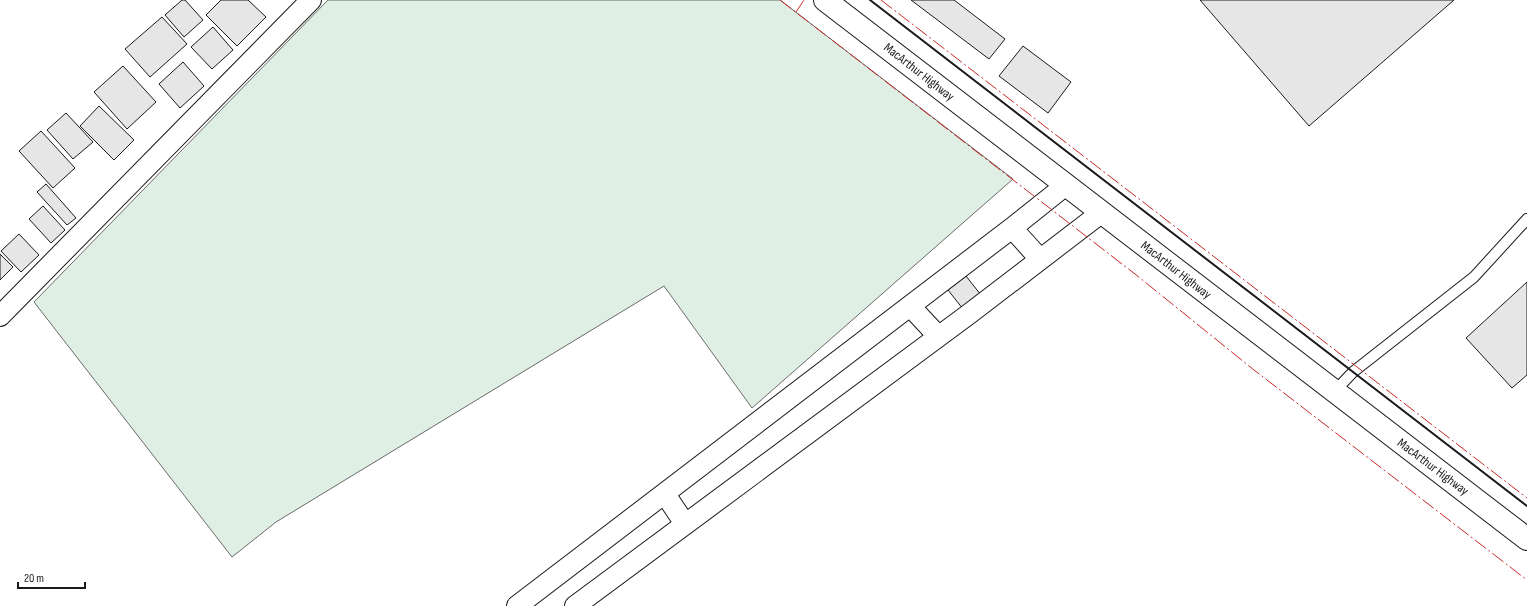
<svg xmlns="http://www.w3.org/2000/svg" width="1527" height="606" font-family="'Sofia Sans Condensed',sans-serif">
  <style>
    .green { fill: #e0efe3; stroke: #6a6a6a }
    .building { fill: #e6e6e6; stroke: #1a1a1a }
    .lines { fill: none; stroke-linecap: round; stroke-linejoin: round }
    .lane-casing { stroke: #1a1a1a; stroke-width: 12 }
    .street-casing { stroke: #1a1a1a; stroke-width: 22 }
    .highway-casing { stroke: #1a1a1a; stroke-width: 24 }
    .lane { stroke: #fff; stroke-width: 10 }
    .street { stroke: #fff; stroke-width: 20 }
    .highway { stroke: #fff; stroke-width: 22 }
    .wall { stroke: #1a1a1a; stroke-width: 2 }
    .power { stroke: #c62828; stroke-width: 1; stroke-dasharray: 14 3 2 3; stroke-linecap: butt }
    .labels { text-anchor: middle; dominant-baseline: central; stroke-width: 3; stroke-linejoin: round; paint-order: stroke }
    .street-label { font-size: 13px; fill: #1a1a1a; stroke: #fff }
  </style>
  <rect width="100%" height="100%" fill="#fff"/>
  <path class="green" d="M328,0H780L1013,179L752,408L664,286L276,522L232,557L34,302Z"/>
  <path class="building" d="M182,0H185L203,20L184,37L165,15Z
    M221,0H248L266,17L237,46L206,15Z
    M911,0H954L1005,39L989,59Z
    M1200,0H1454L1309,126Z
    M162,17L187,44L150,77L125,49Z
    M213,27L233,50L212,69L191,47Z
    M1023,46L1071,82L1048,113L999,76Z
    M183,62L204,86L180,108L159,84Z
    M123,66L156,102L127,129L94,92Z
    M99,106L134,140L114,160L80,126Z
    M66,113L93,142L73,159L47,130Z
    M41,131L75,168L53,188L19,151Z
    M46,184L76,218L67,225L37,192Z
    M43,206L65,230L51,243L29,219Z
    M19,234L39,255L21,272L1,251Z
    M0,254L13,267L0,280Z
    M966,276L981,295L963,309L948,290Z
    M1527,282V375L1512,388L1466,338Z"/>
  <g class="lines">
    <g class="lane-casing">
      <path id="lane" d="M1334,392L1353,372L1474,277L1527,219"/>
    </g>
    <g class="street-casing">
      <path id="street" d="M1012,228L1040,259
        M910,306L938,336
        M0,316L311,0
        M665,494L685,524
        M517,606L1012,228L1066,185
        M575,606L969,314L1101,213"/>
    </g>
    <g class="highway-casing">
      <path id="highway" d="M825,0L1527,539"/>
    </g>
    <use href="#lane" class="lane"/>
    <use href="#street" class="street"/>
    <use href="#highway" class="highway"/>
    <path class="wall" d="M870,0L1527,506"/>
    <path class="power" d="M780,0L1135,274L1254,370L1527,580
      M881,0L1527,498
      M796,12L804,0"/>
  </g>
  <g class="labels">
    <g class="street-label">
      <text transform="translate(919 72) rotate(38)">MacArthur Highway</text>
      <text transform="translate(1176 270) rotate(38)">MacArthur Highway</text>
      <text transform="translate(1433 467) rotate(37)">MacArthur Highway</text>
    </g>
  </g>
  <path d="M18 582v6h67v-6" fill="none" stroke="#1a1a1a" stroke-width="2"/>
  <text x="24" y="582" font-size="12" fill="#1a1a1a" stroke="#ffffff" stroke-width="3" paint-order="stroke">20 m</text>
</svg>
